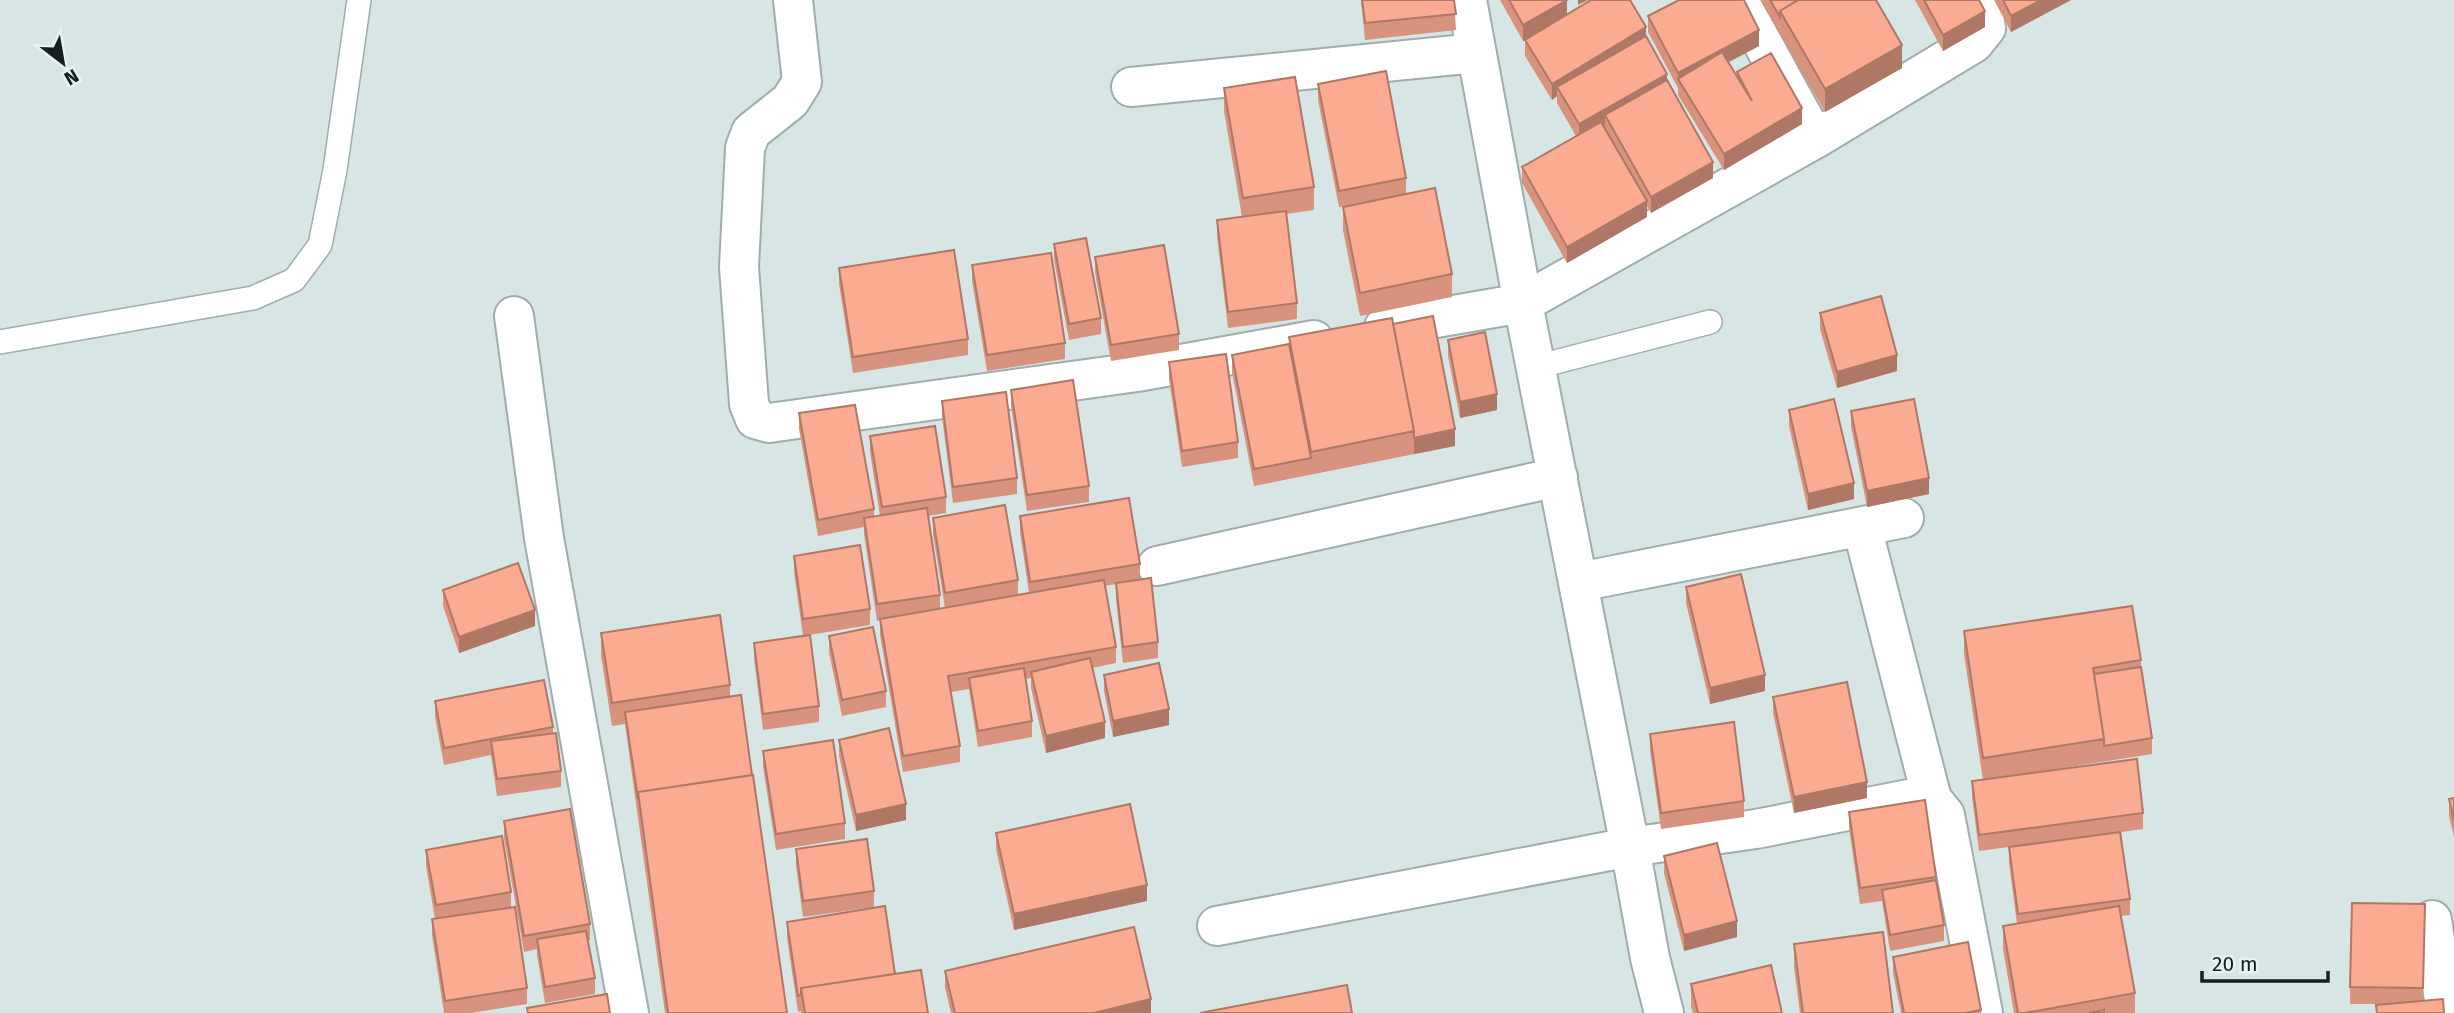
<svg xmlns="http://www.w3.org/2000/svg" width="2454" height="1013" font-family="'Fira Sans',sans-serif">
  <style>
    .lines { fill: none; stroke-linecap: round; stroke-linejoin: round }
    .service-casing { stroke: #9fadad; stroke-width: 26 }
    .minor-casing { stroke: #9fadad; stroke-width: 42 }
    .service { stroke: #fff; stroke-width: 23 }
    .minor { stroke: #fff; stroke-width: 38 }
    .wall { fill: #d7937d }
    .shaded-wall { fill: #af7866 }
    .building { fill: #faab91; stroke: #af7866; stroke-width: 2 }
  </style>
  <rect width="100%" height="100%" fill="#d7e5e5"/>
  <g class="lines">
    <g class="service-casing">
      <path id="service" d="M0,342L253,298L294,280L320,245L335,170L359,0
        M1536,367L1710,322"/>
    </g>
    <g class="minor-casing">
      <path id="minor" d="M793,0L802,82L790,101L751,132L745,148L739,267L749,404L755,419L769,423L1137,372L1314,340
        M1467,0L1523,303L1630,847L1650,958L1664,1013
        M1131,87L1476,53
        M1815,139L1974,43L1986,28L1983,10L1978,0
        M514,316L544,538L629,1013
        M1384,327L1523,303L1815,139L1739,0
        M1862,527L1932,799
        M1157,566L1558,477
        M1579,582L1904,518
        M2432,920L2446,1013
        M1217,926L1630,847L1756,829L1919,797L1932,799L1945,815L1983,1013"/>
    </g>
    <use href="#service" class="service"/>
    <use href="#minor" class="minor"/>
  </g>
  <path class="wall" d="M1361,0H1454L1456,30L1365,40Z
    M1500,0H1567V14L1646,38L1713,178L1651,213L1647,206V217L1567,263L1522,183V167L1576,136L1557,103V96L1552,100L1525,56V40L1523,41Z
    M1760,0H1876L1902,68L1825,112Z
    M1915,0H1979L1985,27L1943,51Z
    M1994,0H2071L2011,32Z
    M1648,16L1759,46L1728,62L1737,77V72L1802,124L1724,170L1678,95V88L1648,32Z
    M1318,84L1406,178V194L1339,207L1318,100Z
    M1224,88L1314,187V210L1286,214L1297,303V319L1228,328L1217,236V220L1242,217L1224,111Z
    M1343,207L1452,274V297L1360,316L1343,230Z
    M1054,244L1101,318V334L1069,340L1054,260Z
    M1095,257L1179,334V350L1111,361L1095,273Z
    M972,265L1065,343V359L987,371L972,281Z
    M839,268L968,339V355L853,373L839,284Z
    M1820,313L1897,371L1837,388L1820,329Z
    M1393,324L1455,446L1254,486L1232,372V355L1289,344V337Z
    M1448,340L1497,410L1460,418L1448,356Z
    M1169,362L1238,442V458L1182,467L1169,379Z
    M1011,390L1089,486V502L1027,511L1011,406Z
    M942,401L1017,478V494L953,503L942,417Z
    M1789,410L1854,499L1808,510L1789,426Z
    M1851,411L1929,494L1867,507L1851,427Z
    M799,413L874,509V517L880,516L870,452V436L946,497V513L928,516L940,595V609L945,608L933,534V518L1018,580V595L1029,593L1020,532V516L1140,564V580L1158,642V658L1123,663L1116,599V584L1105,586L1116,647V663L1092,668L1105,738L1046,753L1031,688V678L1025,679L1032,721V737L978,747L969,689L951,692L960,746V762L903,772L880,635V620L877,621L864,534V527L818,536L799,429Z
    M794,556L870,609V625L803,636L794,572Z
    M1686,587L1765,691L1710,704L1686,603Z
    M443,590L535,626L459,653L443,606Z
    M1964,631L2141,660V667L2152,738V754L2038,772L2143,813V829L2121,832L2130,899V915L2121,916L2135,993V1013H2014L2003,949V926L2017,924L2009,863V847L1979,851L1972,797V781L1983,780L1964,654Z
    M601,633L730,685V696L787,1013H665L625,724L612,726L601,656Z
    M829,636L886,691V707L842,716L829,652Z
    M754,643L819,706V722L763,730L754,659Z
    M1104,675L1169,725L1113,737L1104,691Z
    M1773,697L1867,798L1794,813L1773,713Z
    M435,701L553,727V733L561,771V787L497,796L491,755L444,765L435,717Z
    M1650,734L1744,801V817L1661,829L1650,750Z
    M839,740L906,820L856,831L839,756Z
    M763,751L845,823V839L776,850L763,767Z
    M2454,798V837L2449,816V799Z
    M1849,812L1936,877L1944,925V941L1890,951L1882,901L1860,904L1849,828Z
    M504,821L590,924V940H588L595,978V994L545,1003L537,955V949L524,952L504,838Z
    M996,833L1147,901L1014,930L996,849Z
    M796,849L874,891V907L803,917L796,865Z
    M426,850L511,892V907L527,988V1004L471,1013H444L432,935V919H435L426,866Z
    M1664,856L1737,937L1684,951L1664,873Z
    M2352,903L2425,904L2423,1001L2444,1013H2376V1005L2388,1004H2350Z
    M787,922L895,974L928,1013H801V1011L798,1012L787,938Z
    M1794,944L1893,1013H1800L1794,967Z
    M1893,957L1981,1010V1013H1901L1893,973Z
    M945,971L1151,1013H951L945,987Z
    M1691,984L1782,1013H1693L1691,1007Z"/>
  <path class="shaded-wall" d="M1567,0V16L1523,41V25Z
    M1578,0H1588L1578,5Z
    M2041,0H2071L2011,32V16Z
    M1985,11V27L1943,51V35Z
    M1646,27V43L1557,87V96L1552,100V84Z
    M1759,30V46L1682,87L1678,80V73Z
    M1902,45V68L1825,112V89Z
    M1667,74V90L1605,115V126L1579,140V124Z
    M1802,108V124L1724,170V154Z
    M1713,162V178L1651,213V197Z
    M1647,201V217L1567,263V247Z
    M1897,355V371L1837,388V372Z
    M1497,394V410L1460,418V402Z
    M1455,429V446L1414,454V438Z
    M1929,478V494L1867,507V491Z
    M1854,483V499L1808,510V494Z
    M535,610V626L459,653V637Z
    M1765,675V691L1710,704V688Z
    M1169,709V725L1113,737V721Z
    M1105,722V738L1046,753V736Z
    M1867,782V798L1794,813V797Z
    M906,804V820L856,831V815Z
    M1147,885V901L1014,930V914Z
    M1737,921V937L1684,951V935Z
    M1151,999V1013H1094Z"/>
  <path class="building" d="M1362,0H1454L1456,14L1365,23Z
    M1509,0H1567L1523,25Z
    M1591,0H1630L1646,27L1552,84L1525,40Z
    M1679,0H1744L1759,30L1678,73L1648,16Z
    M1770,0H1798L1780,11V17Z
    M1798,0H1876L1902,45L1825,89L1780,11Z
    M1924,0H1979L1985,11L1943,35Z
    M2003,0H2041L2011,16Z
    M1646,36L1667,74L1579,124L1557,87Z
    M1722,52L1752,101L1737,72L1771,53L1802,108L1724,154L1678,79Z
    M1386,71L1406,178L1339,191L1318,84Z
    M1295,77L1314,187L1243,198L1224,88Z
    M1667,80L1713,162L1651,197L1605,115Z
    M1601,122L1647,201L1567,247L1522,167Z
    M1435,188L1452,274L1360,293L1343,207Z
    M1286,211L1297,303L1228,312L1217,220Z
    M1086,238L1101,318L1069,324L1054,244Z
    M1164,245L1179,334L1111,345L1095,257Z
    M954,250L968,339L853,357L839,268Z
    M1051,253L1065,343L987,355L972,265Z
    M1881,296L1897,355L1837,372L1820,313Z
    M1433,316L1455,429L1414,438V431L1393,324Z
    M1392,318L1414,431L1311,452L1289,337Z
    M1485,332L1497,394L1460,402L1448,340Z
    M1289,344L1311,458L1254,469L1232,355Z
    M1226,354L1238,442L1182,451L1169,362Z
    M1073,380L1089,486L1027,495L1011,390Z
    M1006,392L1017,478L953,487L942,401Z
    M1834,399L1854,483L1808,494L1789,410Z
    M1914,399L1929,478L1867,491L1851,411Z
    M855,405L874,509L818,520L799,413Z
    M935,426L946,497L882,507L870,436Z
    M1129,498L1140,564L1030,582L1020,516Z
    M1005,505L1018,580L945,593L933,518Z
    M927,508L940,595L877,604L864,518Z
    M860,545L870,609L803,619L794,556Z
    M518,563L535,610L459,637L443,590Z
    M1741,574L1765,675L1710,688L1686,587Z
    M1151,578L1158,642L1123,647L1116,583Z
    M1104,580L1116,647L948,676L960,746L903,756L880,619Z
    M2132,606L2141,660L2093,668L2104,739L1983,758L1964,631Z
    M720,615L730,685L612,703L601,633Z
    M873,627L886,691L842,700L829,636Z
    M810,635L819,706L763,714L754,643Z
    M1090,658L1105,722L1046,736L1031,672Z
    M1159,663L1169,709L1113,721L1104,675Z
    M2141,667L2152,738L2104,746V739L2094,674Z
    M1024,668L1032,721L978,731L969,678Z
    M544,680L553,727L444,748L435,701Z
    M1847,682L1867,782L1794,797L1773,697Z
    M741,695L752,775L638,792V799L625,712Z
    M1734,722L1744,801L1661,813L1650,734Z
    M889,728L906,804L856,815L839,740Z
    M556,733L561,771L497,779L491,741Z
    M833,740L845,823L776,834L763,751Z
    M2137,759L2143,813L1979,835L1972,781Z
    M753,775L787,1013H668L638,792Z
    M2454,798V820L2449,799Z
    M1925,800L1936,877L1860,888L1849,812Z
    M1130,804L1147,885L1014,914L996,833Z
    M570,809L590,924L524,936L504,821Z
    M2120,832L2130,899L2018,914L2009,847Z
    M502,836L511,892L436,905L426,850Z
    M867,839L874,891L803,901L796,849Z
    M1717,843L1737,921L1684,935L1664,856Z
    M1936,880L1944,925L1890,935L1882,890Z
    M2352,903L2425,904L2423,988L2350,987Z
    M885,906L895,974L801,988V995L798,996L787,922Z
    M2119,906L2135,993L2025,1013H2018L2003,926Z
    M515,907L527,988L445,1001L432,919Z
    M1134,927L1151,999L1094,1013H955L945,971Z
    M586,931L595,978L545,987L537,939Z
    M1883,932L1893,1013H1803L1794,944Z
    M1968,942L1981,1010L1965,1013H1904L1893,957Z
    M1771,965L1782,1013H1698L1691,984Z
    M921,970L928,1013H805L801,988Z
    M1347,985L1352,1013H1200Z
    M607,994L610,1013H528L527,1008Z
    M2443,999L2444,1013H2377L2376,1005Z
    M2104,1010V1013H2089Z"/>
  <g transform="translate(63 63) rotate(149)" stroke="#e4f3f3" stroke-width="5" paint-order="stroke">
  <path d="M0-5L12 26L0 18L-12 26Z" fill="#181e1e"/>
  <text y="-10" font-size="19" font-weight="bold" text-anchor="middle" fill="#181e1e">N</text>
  </g>
  <path d="M2202 971v10h126v-10" fill="none" stroke="#181e1e" stroke-width="3.5"/>
  <text x="2212" y="971" font-size="21" fill="#181e1e" stroke="#e4f3f3" stroke-width="5" paint-order="stroke">20 m</text>
</svg>
